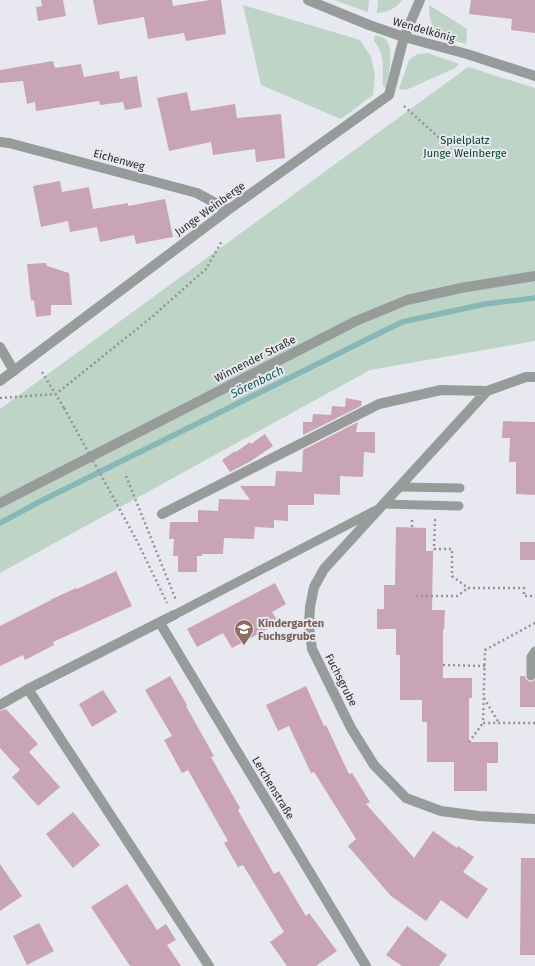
<svg xmlns="http://www.w3.org/2000/svg" width="535" height="966" font-family="'Fira Sans',sans-serif">
  <style>
    .green { fill: #bdd4c6 }
    .lines { fill: none; stroke-linecap: round; stroke-linejoin: round }
    .stream { stroke: #89b6b6; stroke-width: 5.5 }
    .building { fill: #c9a4b4 }
    .path { stroke: #939399; stroke-width: 2.5; stroke-dasharray: 2 3; stroke-linecap: butt }
    .service { stroke: #979c9b; stroke-width: 9 }
    .minor { stroke: #979c9b; stroke-width: 10 }
    .tertiary { stroke: #979c9b; stroke-width: 10 }
    .path-bridge { stroke: #939399; stroke-width: 2.5; stroke-dasharray: 2 3; stroke-linecap: butt }
    .labels { text-anchor: middle; dominant-baseline: central; stroke-width: 4; stroke-linejoin: round; paint-order: stroke }
    .street-label { font-size: 11px; fill: #29292c; stroke: #e8e8f1 }
    .park-label { font-size: 11px; fill: #05462b; stroke: #e8e8f1 }
    .education-label { font-size: 11px; font-weight: bold; fill: #785e54; stroke: #e8e8f1; text-anchor: start }
    .water-label { font-size: 12px; font-style: italic; fill: #1a595a; stroke: #e8e8f1 }
  </style>
  <rect width="100%" height="100%" fill="#e8e8f1"/>
  <path class="green" d="M334,0H369L368,12Z
    M378,0H402C396,9 387,12 377,13Z
    M243,5L360,40L371,57L375,75L373,95L341,119L261,85Z
    M429,5L467,29L466,44C441,37 429,34 429,5Z
    M375,35C378,36 382,37 384,38C396,46 388,76 386,88L383,86C382,69 386,54 374,41Z
    M428,53L459,64L455,68L406,90L399,89L409,60L417,54Z
    M468,67L535,88V341L370,370L0,573V409Z"/>
  <g class="lines">
    <path class="stream" d="M0,523L39,502L402,322L485,304L535,298"/>
  </g>
  <path class="building" d="M41,0H63L66,16L38,21L36,7L42,6Z
    M93,0H172L173,6L210,0H221L226,34L186,41L184,33L148,39L144,17L98,25Z
    M471,0H535V33L511,30L512,19L469,14Z
    M53,61L55,68L81,64L84,77L119,71L120,79L137,76L142,107L125,110L123,102L100,105L99,101L36,111L35,102L27,104L23,81L0,83V70Z
    M187,92L191,111L235,104L237,118L281,114L285,158L256,162L255,149L213,155L211,142L169,151L157,98Z
    M60,181L62,192L89,187L93,209L128,203V206L165,199L173,237L136,244L134,235L100,242L97,227L70,232L68,221L41,227L33,186Z
    M46,263L47,266L69,273L72,305H51V315L36,317L34,300L31,301L27,264Z
    M346,398L362,401L361,406L303,435V422H312L313,414L331,415L332,406L345,407Z
    M503,421L535,422V495L516,494V462H509L510,438H502Z
    M358,422L356,432H375V453L364,452L363,477L340,476V495L314,494V505H288V521L274,520V528L255,527L254,539L224,538L223,554H202V556H197V572H178V556H173L174,539H169L170,522H198V510L218,511L219,499L250,500L240,486H275L276,471L302,472L303,450Z
    M265,434L273,446L251,461L230,472L222,460L235,451L236,452L250,442L251,444Z
    M396,527L426,528V551H433L432,610H445L444,630H443V678H472V698H469V742H498V763H487V791H454V762H427V722H422V700H400V655H396V629H377V609H384V585H395Z
    M520,542H535V560H520Z
    M116,571L132,606L53,642L54,645L25,660L23,655L0,666V626L51,600H50L76,588L77,589Z
    M275,583L286,604L272,612L279,623L232,648L223,633L197,647L187,629Z
    M170,676L187,705L186,706L214,756L211,757L240,808L238,810L274,874L279,871L306,916L309,913L337,951L316,966H287L270,942L284,932L243,865L238,867L224,843L228,841L188,770L182,773L164,740L172,736L145,690Z
    M520,676H525L526,679L528,681L531,682L535,680V707H520Z
    M306,686L324,726L326,725L349,774L352,773L370,802L366,804L414,858L433,831L457,848L458,846L474,857L463,872L488,889L467,919L441,900L426,921L391,896L348,846L356,839L314,772L311,773L289,726L278,731L266,705Z
    M103,690L117,712L92,727L79,704Z
    M6,709L38,744L29,752L60,787L38,806L12,777L20,770L0,748V711Z
    M73,812L100,845L73,868L46,834Z
    M521,858H535V955H520Z
    M0,864L22,896L0,911Z
    M127,884L157,930L166,924L176,940L167,945L181,966H130L91,907Z
    M39,923L54,951L27,965L13,936Z
    M407,926L447,955L439,966H402L386,955Z"/>
  <g class="lines">
    <path class="path" d="M404,106L447,145
      M42,372L64,408
      M0,398L56,394L153,316L206,269L222,241
      M126,476L176,600
      M412,520V528
      M434,520H435L434,549H452V576L468,588H524V596H535
      M136,539L167,603
      M416,596H457L468,588
      M535,623L485,650L483,723H535
      M443,665L485,666
      M484,698L499,723
      M469,742L483,723"/>
    <path class="service" d="M399,487L460,488
      M383,504L459,506
      M174,615L376,510
      M531,676V657L535,651"/>
    <path class="minor" d="M308,0L369,25L404,37L467,54L535,76
      M0,142L9,143L197,193L228,210
      M0,347L14,371
      M535,377H526L487,391L324,569L314,587L310,607L309,626L312,649L351,728L374,765L406,798L441,811L479,816L535,819
      M0,381L228,210L389,95L404,37L420,0
      M162,514L379,404L441,390L487,391
      M160,623L366,966
      M28,689L209,966
      M0,705L28,689L174,615"/>
    <path class="tertiary" d="M0,503L356,321L407,300L461,288L535,276"/>
    <path class="path-bridge" d="M64,408L136,539"/>
  </g>
  <defs>
    <g id="school-pin" transform="scale(1)"><path d="M0 17L-7.5 6A9.5 9.5 0 1 1 7.5 6Z" fill="#8d6e63" stroke="#e8e8f1"/><path d="M0-5L7-2L0 1L-7-2ZM-4 1L0 2.5L4 1V4Q0 6-4 4Z" fill="#fff"/></g>
  </defs>
  <g fill-rule="evenodd">
    <use href="#school-pin" x="244" y="629"/>
  </g>
  <g class="labels">
    <g class="street-label">
      <text transform="translate(424 30) rotate(16)">Wendelkönig</text>
      <text transform="translate(119 160) rotate(15)">Eichenweg</text>
      <text transform="translate(210 209) rotate(-36)">Junge Weinberge</text>
      <text transform="translate(255 359) rotate(-27)">Winnender Straße</text>
      <text transform="translate(341 680) rotate(63)">Fuchsgrube</text>
      <text transform="translate(273 788) rotate(59)">Lerchenstraße</text>
    </g>
    <g class="park-label">
      <text x="465" y="140">Spielplatz<tspan x="465" dy="13">Junge Weinberge</tspan></text>
    </g>
    <g class="education-label">
      <text x="258" y="623">Kindergarten<tspan x="258" dy="13">Fuchsgrube</tspan></text>
    </g>
    <g class="water-label">
      <text transform="translate(257 382) rotate(-26)">Sörenbach</text>
    </g>
  </g>
</svg>
